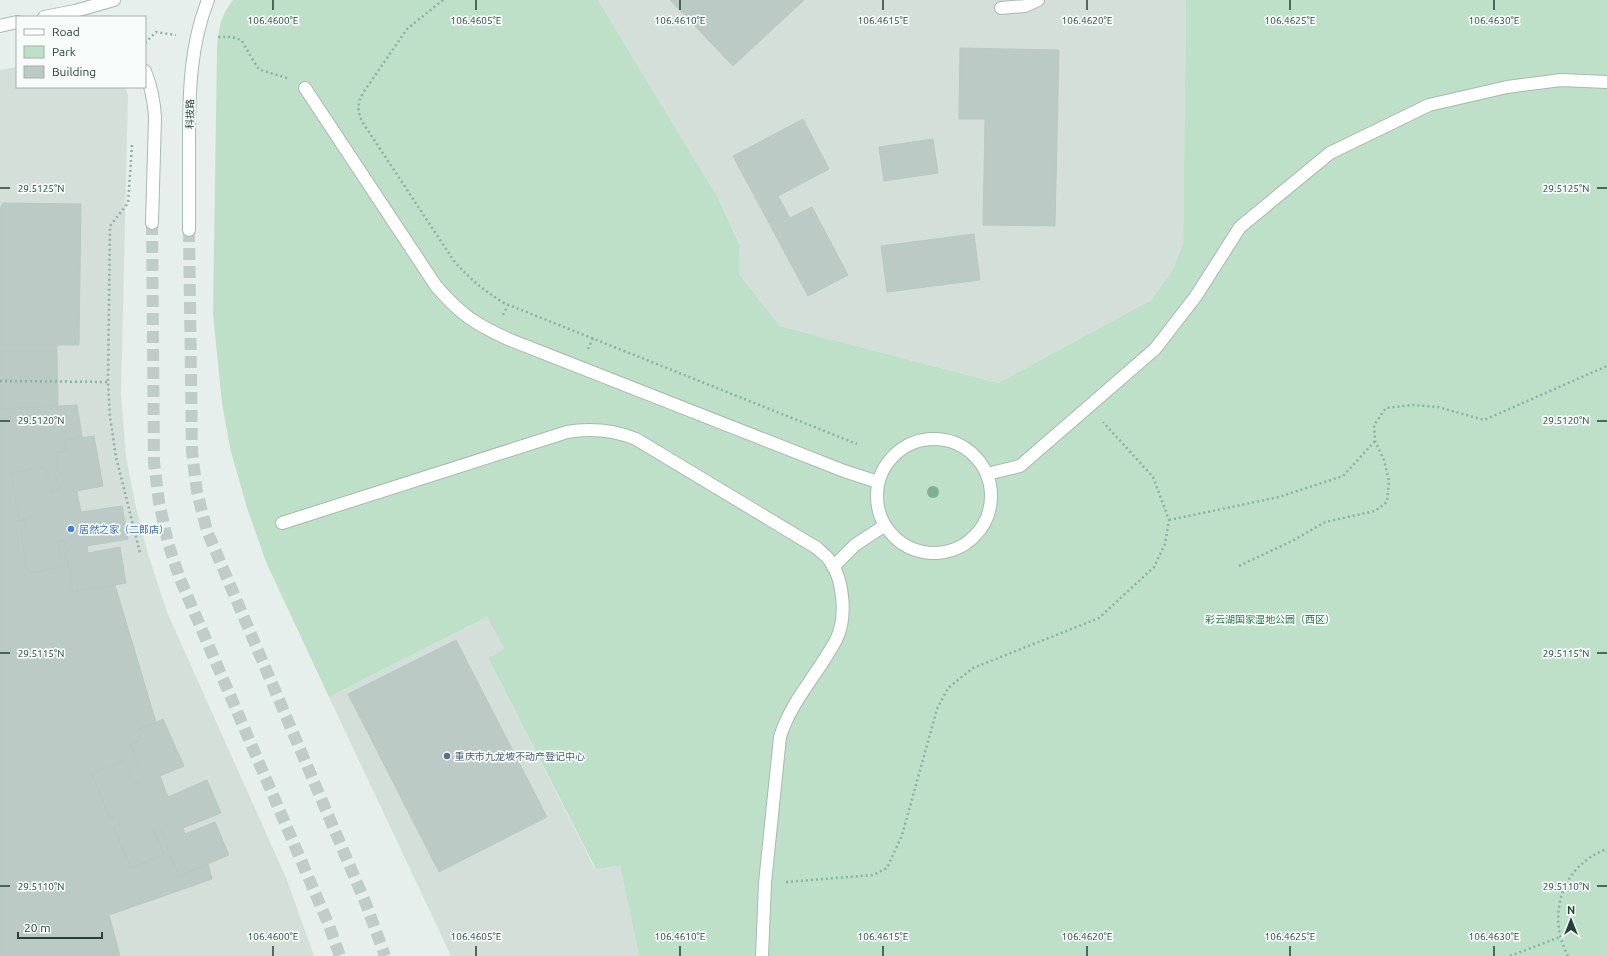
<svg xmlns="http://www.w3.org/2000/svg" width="1607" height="956" font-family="Ubuntu,'Noto Sans SC',sans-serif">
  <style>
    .built { fill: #d4dfda }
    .green { fill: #bfe0c8 }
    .building { fill: #bbcac4; stroke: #b8c9c2 }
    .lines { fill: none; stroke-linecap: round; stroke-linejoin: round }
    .secondary-tunnel { stroke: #bfccc8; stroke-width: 12; stroke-dasharray: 12 6; stroke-linecap: butt }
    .service-casing { stroke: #a8b8b2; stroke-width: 14 }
    .secondary-casing { stroke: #a4bbb3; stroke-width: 14 }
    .path { stroke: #86b3a5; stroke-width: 2.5; stroke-dasharray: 2 3; stroke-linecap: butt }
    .service { stroke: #fff; stroke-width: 12 }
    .secondary { stroke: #fff; stroke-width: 12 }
    .tree { fill: #80af93 }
    .ticks { fill: none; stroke: #24423a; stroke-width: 1.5 }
    .shop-dot { fill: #3f7fe0; stroke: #f7fbf9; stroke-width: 1.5 }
    .service-dot { fill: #5c6f8a; stroke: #f7fbf9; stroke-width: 1.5 }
    .labels { text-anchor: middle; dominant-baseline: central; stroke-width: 3.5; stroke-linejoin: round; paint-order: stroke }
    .street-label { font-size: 10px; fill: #24423a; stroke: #f7fbf9 }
    .shop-label { font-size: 10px; fill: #366cbe; stroke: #f7fbf9; text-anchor: start }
    .park-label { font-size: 10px; fill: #2d7a4b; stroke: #f7fbf9 }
    .service-label { font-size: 10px; fill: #4e5e75; stroke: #f7fbf9; text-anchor: start }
    .ticks-label { font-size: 10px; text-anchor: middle; fill: #24423a; stroke: #f7fbf9; stroke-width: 3.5; stroke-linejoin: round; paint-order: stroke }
  </style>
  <rect width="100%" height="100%" fill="#e6efeb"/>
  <path class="built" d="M598,0H1186L1183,244L1171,273L1151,300L998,383L780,326L739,274L740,244L718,198Z
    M17,67V87H125L128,95L121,393L126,457L135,503L148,554L167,612L287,880L314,956H0V70Z
    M487,617L504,649L488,658L595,869L620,866L639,956H451L329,697Z"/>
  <path class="green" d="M233,0H598L718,198L740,245L739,274L780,326L998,383L1151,300L1171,273L1183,244L1186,0H1607V956H639L620,866L596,869L488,658L504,649L487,617L329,697L266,562L247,508L230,448L222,403L213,314L217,49C219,28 220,17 233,0Z"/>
  <path class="building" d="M670,0H804L733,66Z
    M960,48L1059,50L1055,226L983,225L985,119H959Z
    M803,119L829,169L778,196L790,218L812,207L848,275L808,296L733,156Z
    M933,139L938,173L884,181L879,147Z
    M3,203L81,204L79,345H57V351H0V208Z
    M974,234L980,280L887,292L881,246Z
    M0,351H57L58,406L0,409Z
    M77,405L82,437L66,440L67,451L56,453L60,476L56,477L59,491L51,492L46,467L11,473L19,521L26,519L27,528L20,529L28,573L63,567L58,541L64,540L73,592L115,585L156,722L137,730L141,740L130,744L139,766L136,767L142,781L134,784L124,760L92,774L110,819L117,816L120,824L113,827L131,868L164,854L153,830L159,827L179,876L208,864L212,879L109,915L120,956H0V409Z
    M94,436L103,486L77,491L81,512L122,506L128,539L87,546L88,553L120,547L126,583L73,592L64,540L58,541L63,567L28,573L20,529L27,528L26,519L19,521L11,473L46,467L51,492L59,491L56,477L60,476L56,453L67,451L66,440Z
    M456,640L547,817L439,872L348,694Z
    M163,719L184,766L160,776L168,797L207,780L221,813L183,828L185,834L215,822L229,855L179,876L159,827L153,830L164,854L131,868L113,827L120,824L117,816L110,819L92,774L124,760L134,784L142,781L136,767L139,766L130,744L141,740L137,730Z"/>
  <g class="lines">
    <path class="secondary-tunnel" d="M152,223L154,462L159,502L168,543L180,579L328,923L340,956
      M189,230L192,452L197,492L207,531L366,904L385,956"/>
    <g class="service-casing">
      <path id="service" d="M1001,8L1025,6L1038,0
        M305,88L436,286C460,314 475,324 508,339L844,471L878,482
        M877 496a57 57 0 1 1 114 0a57 57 0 1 1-114 0Z
        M987,474L1020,466L1155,349L1196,296L1240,227L1330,153L1429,105L1507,87L1561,80L1607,82
        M282,523L567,432C591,428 613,430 636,439L817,548C821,552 827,556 830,561C844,580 847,619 836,640C818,674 791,701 780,737L765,883L762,956
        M833,567L855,545L884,526"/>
    </g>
    <g class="secondary-casing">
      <path id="secondary" d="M44,17L75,11L114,0
        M0,26L17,22
        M145,71C151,86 154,101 155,117L152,223
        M189,230C189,201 189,171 189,141C189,93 190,45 208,0"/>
    </g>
    <path class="path" d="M443,0L407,29L363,93C357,104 357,112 363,123L454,261C470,279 483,290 504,303L857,444
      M218,37C227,37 234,36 242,41L257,67L261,70L287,78
      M145,43L156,32L176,35
      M132,145L128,203L110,226L108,382L110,417L116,457L140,553
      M503,315L508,305
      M588,349L593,338
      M0,381L108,382
      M1169,520L1279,497L1343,476L1375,441
      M1239,566L1294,540L1325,522L1375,511L1387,502L1389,481L1384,460L1375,441L1374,425L1386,408L1412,405L1438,407L1484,420L1607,366
      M786,882L873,875L887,868L902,835L937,709L948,688L973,668L1099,618L1154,567L1165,544L1169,520L1153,477L1103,422
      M1510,956L1560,937
      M1568,956C1546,915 1562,865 1607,849"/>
    <use href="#service" class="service"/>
    <use href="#secondary" class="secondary"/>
  </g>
  <circle class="tree" cx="933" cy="492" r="6"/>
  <path class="ticks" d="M273,0V10M476,0V10M680,0V10M883,0V10M1087,0V10M1290,0V10M1494,0V10M0,188H10M1597,188H1607M0,421H10M1597,421H1607M0,653H10M1597,653H1607M0,886H10M1597,886H1607M273,946V956M476,946V956M680,946V956M883,946V956M1087,946V956M1290,946V956M1494,946V956"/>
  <circle class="shop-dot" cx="71" cy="529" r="4"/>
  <circle class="service-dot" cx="447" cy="756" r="4"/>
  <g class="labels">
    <g class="street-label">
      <text transform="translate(190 114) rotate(-89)">科技路</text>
    </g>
    <g class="shop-label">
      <text x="79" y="529">居然之家（二郎店）</text>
    </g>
    <g class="park-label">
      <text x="1270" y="619">彩云湖国家湿地公园（西区）</text>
    </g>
    <g class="service-label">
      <text x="455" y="756">重庆市九龙坡不动产登记中心</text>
    </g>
  </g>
  <g class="ticks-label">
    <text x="273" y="24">106.4600°E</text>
    <text x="476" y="24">106.4605°E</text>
    <text x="680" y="24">106.4610°E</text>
    <text x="883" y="24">106.4615°E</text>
    <text x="1087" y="24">106.4620°E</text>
    <text x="1290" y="24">106.4625°E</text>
    <text x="1494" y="24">106.4630°E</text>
    <text x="41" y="192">29.5125°N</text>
    <text x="1566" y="192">29.5125°N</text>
    <text x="41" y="424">29.5120°N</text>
    <text x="1566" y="424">29.5120°N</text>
    <text x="41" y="657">29.5115°N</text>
    <text x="1566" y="657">29.5115°N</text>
    <text x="41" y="890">29.5110°N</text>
    <text x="1566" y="890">29.5110°N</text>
    <text x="273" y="940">106.4600°E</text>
    <text x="476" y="940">106.4605°E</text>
    <text x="680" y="940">106.4610°E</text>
    <text x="883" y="940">106.4615°E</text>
    <text x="1087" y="940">106.4620°E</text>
    <text x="1290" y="940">106.4625°E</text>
    <text x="1494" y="940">106.4630°E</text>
  </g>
  <rect x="16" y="16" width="130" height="72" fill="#f7fbf9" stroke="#a3b1ad"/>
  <rect x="24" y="29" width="20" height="6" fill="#ffffff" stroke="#a3b1ad"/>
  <text x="52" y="36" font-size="12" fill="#24423a">Road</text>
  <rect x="24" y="46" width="20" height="12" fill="#bfe0c8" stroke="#a3b1ad"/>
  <text x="52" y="56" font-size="12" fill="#24423a">Park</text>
  <rect x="24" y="66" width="20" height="12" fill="#bbcac4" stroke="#a3b1ad"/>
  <text x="52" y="76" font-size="12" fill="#24423a">Building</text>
  <g transform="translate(1571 920)" stroke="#f7fbf9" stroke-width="3" paint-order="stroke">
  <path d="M0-3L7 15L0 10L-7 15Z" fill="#24423a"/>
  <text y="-6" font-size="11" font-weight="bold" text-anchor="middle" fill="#24423a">N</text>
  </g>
  <path d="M18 932v6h84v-6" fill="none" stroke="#24423a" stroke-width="2"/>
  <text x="24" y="932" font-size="12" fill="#24423a" stroke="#f7fbf9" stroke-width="3" paint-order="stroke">20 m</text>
</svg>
